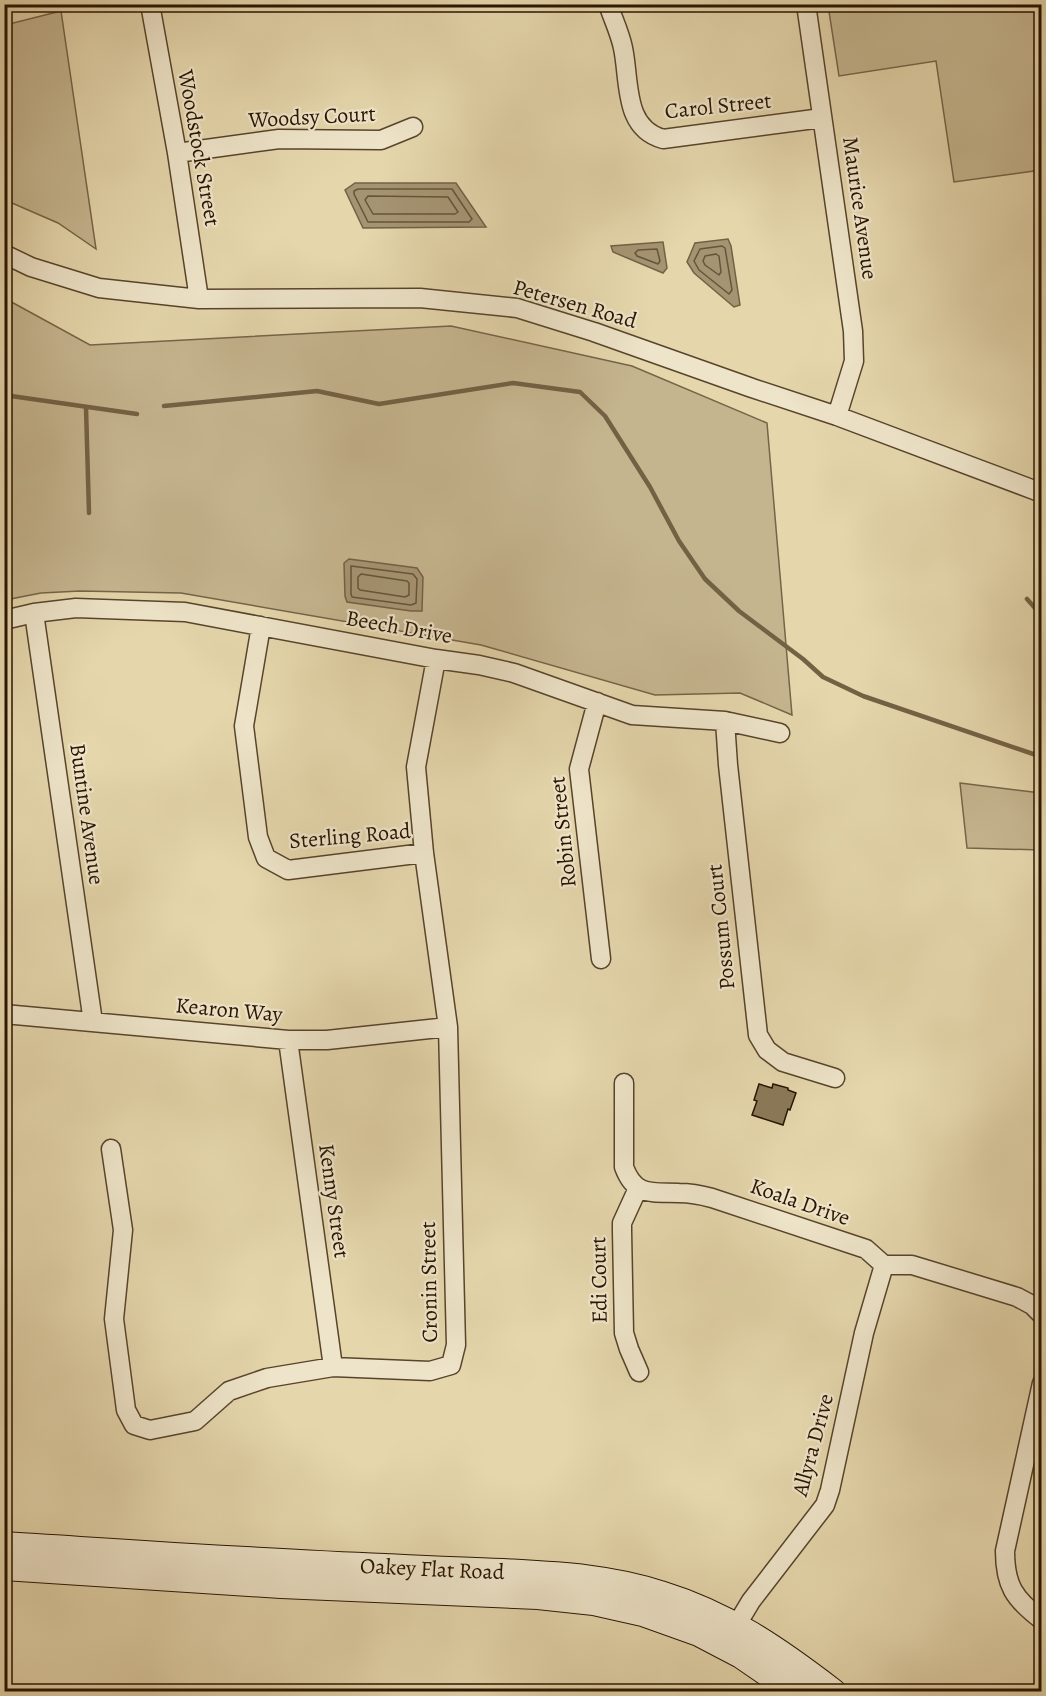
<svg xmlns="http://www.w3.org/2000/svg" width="1046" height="1696" font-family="Alegreya,serif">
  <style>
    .green { fill: #c5b58f; stroke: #766448; stroke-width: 1.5 }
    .water { fill: #a59472; stroke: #736144; stroke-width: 1.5 }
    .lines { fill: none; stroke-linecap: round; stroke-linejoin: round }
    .shore { stroke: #665439; stroke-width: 1.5 }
    .stream { stroke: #736144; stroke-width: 4.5 }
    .building { fill: #8a7959; stroke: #281400; stroke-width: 1.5 }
    .minor-casing { stroke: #57442b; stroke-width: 21 }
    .secondary-casing { stroke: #281400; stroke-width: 28 }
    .minor { stroke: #eee4c9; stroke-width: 18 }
    .secondary { stroke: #eee4c9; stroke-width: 26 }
    .labels { text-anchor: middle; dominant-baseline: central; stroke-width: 4.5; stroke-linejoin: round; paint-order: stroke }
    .street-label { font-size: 22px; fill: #281400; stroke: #eee4c9 }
  </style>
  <rect width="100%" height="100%" fill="#e5d6ac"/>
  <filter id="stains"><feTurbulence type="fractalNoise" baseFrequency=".00333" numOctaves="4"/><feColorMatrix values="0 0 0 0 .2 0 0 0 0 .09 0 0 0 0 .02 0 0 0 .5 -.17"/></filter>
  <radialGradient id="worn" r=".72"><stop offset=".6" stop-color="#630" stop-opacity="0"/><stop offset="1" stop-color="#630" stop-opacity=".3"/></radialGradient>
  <path class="green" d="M828,5H1041V170L954,182L936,61L839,76Z
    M61,11L96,249L58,223L5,200V25Z
    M6,299L90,345L451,326L632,366L767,423L792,715L740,693L655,695L481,645L181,593L80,591L41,593L5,600V300Z
    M960,783L1041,793V850L967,848Z"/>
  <path class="water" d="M355,183H456L486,227L363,228L345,190Z
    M728,239L731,246L740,305L734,307L694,273L687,262L695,243Z
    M663,242L667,268L663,273L613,252L611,246Z
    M349,559L417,568L423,577L422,611H411L347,602L345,596L344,563Z"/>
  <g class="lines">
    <path class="shore" d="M358,189H452L472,219L469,222H368L354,194V191Z
      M368,196L448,197L458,212L455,214H373L365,200Z
      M722,246L725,248L732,290L729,294L699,270L694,261L700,249Z
      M657,249L660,261L658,264L637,256L635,253L638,250Z
      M716,254L719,256L721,272L719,275L705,265L703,261L705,256Z
      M351,566L413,574L417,579L416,603L411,605L352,597L351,594Z
      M361,574L407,581L409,583V595L405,597L360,590L358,588V577Z"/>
    <path class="stream" d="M4,395L137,414
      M164,406L317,391L379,404L513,383L580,392L605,416L650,487L679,541L705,579L739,611L803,659L823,677L863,696L1042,757
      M86,408L89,513
      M1027,599L1042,616"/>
  </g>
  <path class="building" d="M759,1084L772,1088L773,1084L788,1088V1090L796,1093L790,1110L788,1109L783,1125L752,1115L757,1101L754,1100Z"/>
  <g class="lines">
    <g class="minor-casing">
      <path id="minor" d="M150,4L177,153L199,299
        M608,4C613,19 620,33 623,48C630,81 623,128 663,139L822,118
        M806,4L853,331L854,361L837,416
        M177,153L279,139L381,140L413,127
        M4,254L31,267L99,288L199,299L420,298L517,308L594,332L752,388L837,416L1042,493
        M34,613L93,1022
        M4,620L34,613L76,608L185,612L436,659L479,665L514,673L632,715L725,721L780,733
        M261,626L244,726L258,837L266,858L288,870L424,853
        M597,702L579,769L601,959
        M725,721L728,765L758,1035L767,1050L783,1062L835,1078
        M4,1014L288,1040H327L448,1027
        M288,1040L333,1367
        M624,1083V1167C635,1197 652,1192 679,1193C690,1193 701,1195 712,1198L866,1249L884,1265H912L1017,1297L1032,1305L1042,1315
        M111,1149L123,1230L114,1319L126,1410L134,1425L150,1430L195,1421L229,1391L267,1378L333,1367L430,1371L451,1365L456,1345L448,1027L424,853L416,767L436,659
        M638,1188L622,1223V1231L624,1333L629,1349L639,1372
        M1042,1383L1005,1551C1005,1585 1014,1599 1042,1620
        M730,1636L751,1601L825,1505L830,1490L864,1333L884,1265"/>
    </g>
    <g class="secondary-casing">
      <g id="secondary">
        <path id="s1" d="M4,1545C131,1553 258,1562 385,1567C425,1569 464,1571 503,1572C556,1575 609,1577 660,1594C728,1615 777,1649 833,1692"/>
        <path d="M4,1567L281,1585L538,1596L594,1602L643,1613L699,1633L741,1655L795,1692"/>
      </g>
    </g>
    <use href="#minor" class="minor"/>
    <use href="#secondary" class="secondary"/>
  </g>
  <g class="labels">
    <g class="street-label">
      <text transform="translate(718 106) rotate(-6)">Carol Street</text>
      <text transform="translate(312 117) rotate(-3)">Woodsy Court</text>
      <text transform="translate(199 148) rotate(80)">Woodstock Street</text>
      <text transform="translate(860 208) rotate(82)">Maurice Avenue</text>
      <text transform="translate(575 304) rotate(16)">Petersen Road</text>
      <text transform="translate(399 627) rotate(10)">Beech Drive</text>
      <text transform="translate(87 814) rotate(82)">Buntine Avenue</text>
      <text transform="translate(563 832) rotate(-96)">Robin Street</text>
      <text transform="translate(350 836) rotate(-5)">Sterling Road</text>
      <text transform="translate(721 927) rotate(-96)">Possum Court</text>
      <text transform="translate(229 1010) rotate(5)">Kearon Way</text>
      <text transform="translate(334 1201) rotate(82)">Kenny Street</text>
      <text transform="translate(800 1202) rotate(19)">Koala Drive</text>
      <text transform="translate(599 1280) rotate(-91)">Edi Court</text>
      <text transform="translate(429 1282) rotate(-91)">Cronin Street</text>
      <text transform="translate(813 1445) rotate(-75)">Allyra Drive</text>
      <text stroke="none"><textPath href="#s1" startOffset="429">Oakey Flat Road</textPath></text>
    </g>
  </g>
  <rect width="1046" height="1696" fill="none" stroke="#e5d6ac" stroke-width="24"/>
  <rect x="6" y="6" width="1034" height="1684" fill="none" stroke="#281400" stroke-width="3"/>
  <rect x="12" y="12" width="1022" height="1672" fill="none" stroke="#281400" stroke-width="1.5"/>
  <rect width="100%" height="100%" filter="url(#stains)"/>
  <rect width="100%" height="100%" fill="url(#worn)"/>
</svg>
